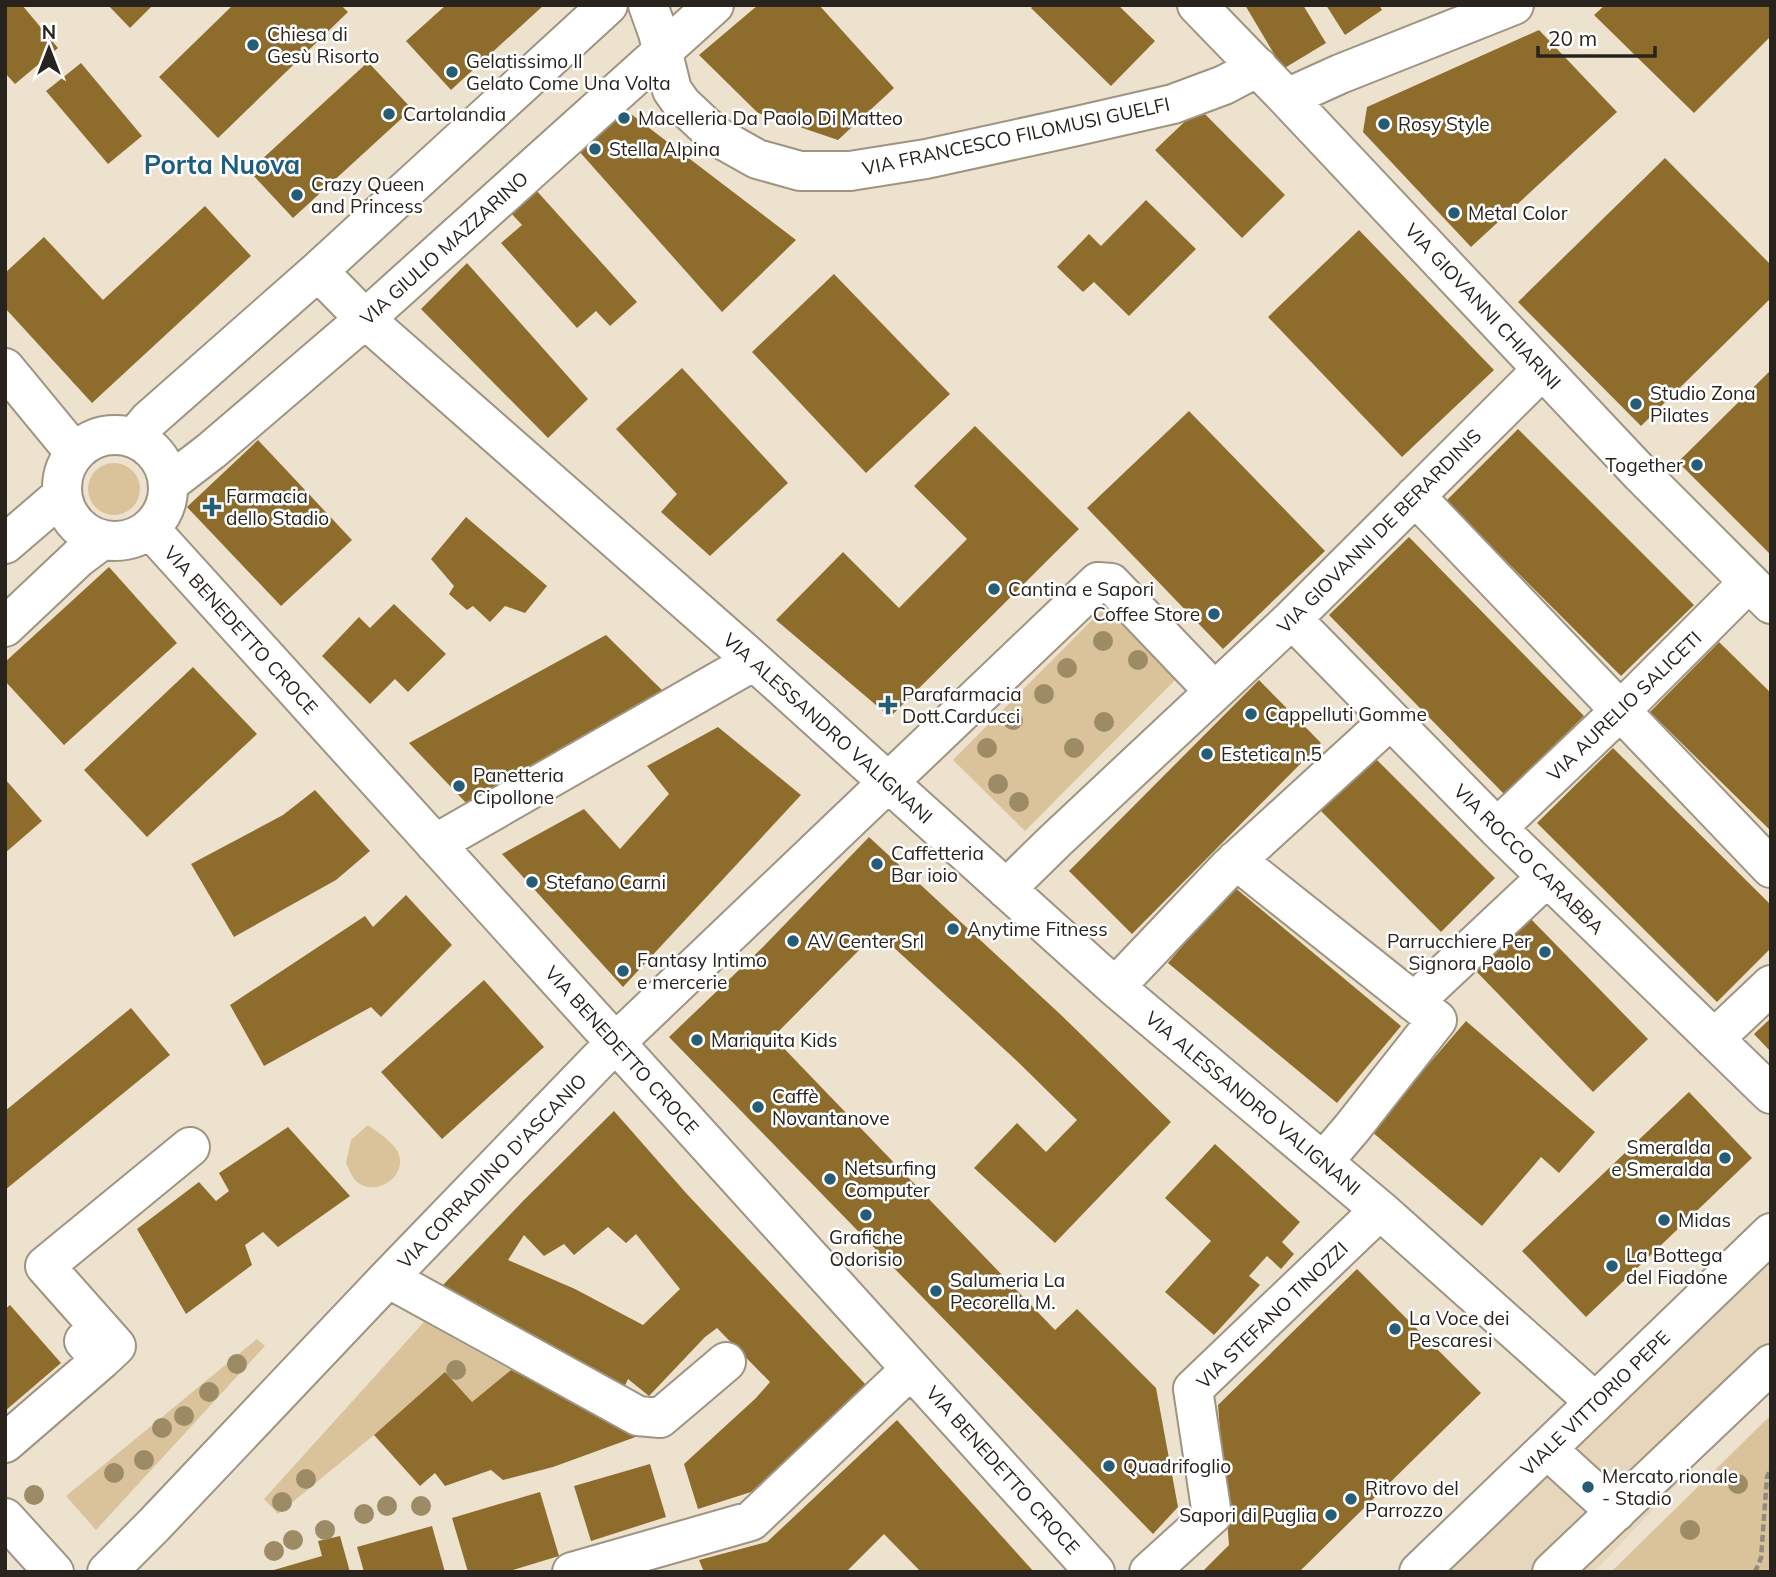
<svg xmlns="http://www.w3.org/2000/svg" width="1776" height="1577" font-family="Mulish,sans-serif">
  <style>
    .built { fill: #e5d6bc }
    .green { fill: #dac39b }
    .building { fill: #8e6d2c; fill-rule: evenodd }
    .lines { fill: none; stroke-linecap: round; stroke-linejoin: round }
    .minor-casing { stroke: #9e9481; stroke-width: 42 }
    .major-casing { stroke: #9e9481; stroke-width: 42 }
    .path { stroke: #938b7d; stroke-width: 4.5; stroke-dasharray: 7 3.5; stroke-linecap: butt }
    .minor { stroke: #fff; stroke-width: 38 }
    .major { stroke: #fff; stroke-width: 38 }
    .tree { fill: #9d8b66 }
    .poi-dot { fill: #255d77; stroke: #fff; stroke-width: 2.5 }
    .labels { text-anchor: middle; dominant-baseline: central; stroke-width: 5; stroke-linejoin: round; paint-order: stroke }
    .poi-label { font-size: 19px; fill: #28231c; stroke: #fff; text-anchor: start }
    .street-label { font-size: 19px; fill: #28231c; stroke: #fff }
    .district-label { font-size: 26px; font-weight: bold; fill: #1c5e7b; stroke: #fff }
  </style>
  <rect width="100%" height="100%" fill="#ede2ce"/>
  <path class="built" d="M1771,1234V1385L1594,1572H1408Z"/>
  <path class="green" d="M88 489a26 26 0 1 1 52 0a26 26 0 1 1-52 0Z
    M1105,607L1177,678L1025,831L953,760Z
    M368,1125C378,1133 395,1142 399,1155C406,1178 375,1197 357,1182C352,1178 349,1169 346,1163L351,1140Z
    M424,1322L511,1370L472,1402L445,1373L374,1435L278,1514L264,1499Z
    M257,1339L265,1346L96,1530L66,1496Z
    M1771,1415V1572H1611Z"/>
  <path class="building" d="M5,5H22L58,48L15,84L5,73Z
    M108,5H153L130,28Z
    M233,5H341L348,12L218,138L159,77Z
    M446,5H544L451,90L406,41Z
    M758,5H819L894,88L838,140L758,113L699,55Z
    M1034,5H1118L1155,41L1111,86L1031,8Z
    M1245,5H1303L1326,43L1283,69Z
    M1326,5H1379L1382,10L1345,35Z
    M1605,5H1771V36L1694,113L1594,15Z
    M1539,30L1617,112L1471,247L1363,132L1367,107Z
    M368,62L412,109L293,218L249,171Z
    M81,63L142,136L108,164L46,91Z
    M623,108L796,240L722,312L578,150Z
    M1199,108L1285,195L1242,238L1155,150Z
    M1665,158L1771,265V298L1641,426L1518,302Z
    M535,189L637,302L610,326L596,311L577,328L501,243L522,225L510,212Z
    M1146,200L1196,249L1129,316L1094,282L1083,292L1057,267L1089,234L1101,246Z
    M205,206L251,256L92,403L5,308V273L44,237L103,300Z
    M1359,230L1494,370L1402,457L1268,317Z
    M467,263L588,399L548,438L421,309Z
    M834,274L950,394L866,473L752,352Z
    M682,368L788,483L710,556L661,512L677,494L616,429Z
    M1771,370V555L1678,462Z
    M1189,411L1325,551L1223,649L1087,508Z
    M975,426L1079,529L890,717L776,620L843,552L899,608L967,539L914,486Z
    M1518,429L1694,605L1621,676L1446,501Z
    M258,440L352,540L281,606L187,507Z
    M466,517L547,586L525,613L505,606L490,622L473,606L467,610L449,594L454,586L431,559Z
    M1409,537L1584,716L1504,794L1329,615Z
    M109,567L177,643L64,745L5,681V662Z
    M394,604L446,654L408,692L395,679L370,704L322,656L359,617L370,628Z
    M606,635L665,693L470,807L409,743Z
    M1719,642L1771,693V831L1650,712Z
    M193,667L257,734L147,837L84,770Z
    M1259,680L1321,743L1132,934L1069,871Z
    M718,727L801,795L623,987L502,854L584,809L620,849L669,794L647,766Z
    M1613,748L1771,905V948L1717,1002L1537,823Z
    M1375,758L1495,878L1441,932L1321,811Z
    M5,779L42,821L5,853Z
    M315,790L370,851L336,880L234,937L191,864L283,815Z
    M869,837L1060,1014L1171,1122L1055,1243L974,1168L1017,1123L1046,1152L1077,1120L1017,1061L877,932L773,1037L1055,1330L1077,1309L1156,1388L1178,1507L1153,1534L669,1037L763,947Z
    M1233,886L1401,1026L1337,1103L1168,963Z
    M406,895L452,945L381,1017L371,1007L264,1066L230,1005L365,916L373,927Z
    M1529,917L1648,1039L1593,1092L1474,969Z
    M484,980L544,1047L442,1139L381,1072Z
    M131,1008L170,1055L5,1190V1111Z
    M1771,1018V1052L1754,1034Z
    M1466,1021L1595,1132L1559,1173L1541,1157L1482,1226L1371,1131Z
    M1689,1092L1752,1158L1586,1317L1522,1251Z
    M614,1111L686,1193L866,1385L751,1492L698,1509L684,1464L756,1398L770,1382L717,1328L705,1337L649,1396L628,1379L623,1390L456,1304L443,1285L524,1200ZM608,1227L626,1243L636,1234L680,1289L643,1325L575,1289L508,1260L524,1235L544,1256L564,1244L574,1255Z
    M288,1127L350,1196L278,1247L263,1232L245,1245L252,1265L186,1314L137,1229L199,1182L216,1201L229,1191L219,1173Z
    M1215,1144L1300,1222L1282,1242L1294,1254L1281,1269L1267,1256L1249,1276L1260,1285L1214,1335L1165,1292L1211,1241L1165,1198Z
    M1357,1269L1481,1393L1299,1572H1202L1229,1545L1218,1405Z
    M10,1305L61,1363L5,1411V1309Z
    M511,1370L641,1435L553,1467L503,1480L491,1470L445,1486L435,1473L420,1486L374,1435L445,1372L472,1402Z
    M897,1420L1034,1572H921L884,1534L846,1572H704L699,1560L767,1542Z
    M650,1464L666,1517L591,1541L574,1486Z
    M540,1492L559,1556L506,1572H468L452,1518Z
    M432,1526L445,1572H364L357,1547Z
    M340,1536L350,1572H267L322,1556L318,1541Z"/>
  <g class="lines">
    <g class="minor-casing">
      <path id="minor" d="M648,5L658,33L672,90L682,104L716,136L757,159L800,171H850L926,159L1077,126L1173,104L1224,85L1258,67
        M1197,5L1287,98L1642,475L1771,604
        M1287,98L1340,74L1514,5
        M318,271L365,319L754,661L1115,987L1380,1210L1595,1402
        M5,368L75,453
        M62 488a53 53 0 1 1 106 0a53 53 0 1 1-106 0Z
        M134,438L149,420L318,271L608,5
        M168,484L211,451L365,319L714,5
        M1415,496L1771,868
        M150,529L1095,1572
        M5,544L62,495
        M1292,619L1497,828L1771,1094
        M5,627L78,558L102,540
        M1497,828L1621,710L1749,582
        M435,844L754,661
        M1236,860L1437,1020L1352,1128L1323,1162
        M1006,889L1056,840L1292,619L1542,370
        M1115,987L1228,868L1390,720
        M1414,1002L1547,877
        M1714,1039L1771,985
        M388,1278L638,1416L660,1418L726,1362
        M101,1360L116,1346L45,1266L190,1147
        M5,1443L101,1360L84,1341
        M1547,1449L1616,1512
        M107,1572L154,1525L388,1278L615,1043L1098,582L1111,583L1214,691
        M572,1572L751,1521L911,1369
        M1149,1572L1212,1515L1193,1389L1380,1210
        M1419,1572L1771,1233
        M1552,1572L1771,1364"/>
    </g>
    <g class="major-casing">
      <path id="major" d="M5,1518L54,1572"/>
    </g>
    <path class="path" d="M1755,1572L1761,1558L1767,1477L1771,1468"/>
    <use href="#minor" class="minor"/>
    <use href="#major" class="major"/>
  </g>
  <g class="tree">
    <circle cx="1103" cy="641" r="10"/>
    <circle cx="1138" cy="660" r="10"/>
    <circle cx="1067" cy="668" r="10"/>
    <circle cx="1044" cy="694" r="10"/>
    <circle cx="1013" cy="720" r="10"/>
    <circle cx="1104" cy="722" r="10"/>
    <circle cx="987" cy="748" r="10"/>
    <circle cx="1074" cy="748" r="10"/>
    <circle cx="998" cy="784" r="10"/>
    <circle cx="1019" cy="802" r="10"/>
    <circle cx="237" cy="1364" r="10"/>
    <circle cx="456" cy="1370" r="10"/>
    <circle cx="209" cy="1392" r="10"/>
    <circle cx="184" cy="1416" r="10"/>
    <circle cx="162" cy="1428" r="10"/>
    <circle cx="144" cy="1460" r="10"/>
    <circle cx="114" cy="1473" r="10"/>
    <circle cx="306" cy="1479" r="10"/>
    <circle cx="1738" cy="1484" r="10"/>
    <circle cx="34" cy="1495" r="10"/>
    <circle cx="282" cy="1502" r="10"/>
    <circle cx="387" cy="1506" r="10"/>
    <circle cx="421" cy="1506" r="10"/>
    <circle cx="364" cy="1514" r="10"/>
    <circle cx="325" cy="1530" r="10"/>
    <circle cx="1690" cy="1530" r="10"/>
    <circle cx="293" cy="1540" r="10"/>
    <circle cx="274" cy="1551" r="10"/>
  </g>
  <g class="poi-dot">
    <circle cx="253" cy="45" r="7"/>
    <circle cx="452" cy="72" r="7"/>
    <circle cx="389" cy="114" r="7"/>
    <circle cx="624" cy="118" r="7"/>
    <circle cx="1384" cy="124" r="7"/>
    <circle cx="595" cy="149" r="7"/>
    <circle cx="297" cy="195" r="7"/>
    <circle cx="1454" cy="213" r="7"/>
    <circle cx="1636" cy="404" r="7"/>
    <circle cx="1697" cy="465" r="7"/>
    <path d="M208.5 496.5h7v7h7v7h-7v7h-7v-7h-7v-7h7z"/>
    <circle cx="994" cy="589" r="7"/>
    <circle cx="1214" cy="614" r="7"/>
    <path d="M884.5 694.5h7v7h7v7h-7v7h-7v-7h-7v-7h7z"/>
    <circle cx="1251" cy="714" r="7"/>
    <circle cx="1207" cy="754" r="7"/>
    <circle cx="459" cy="786" r="7"/>
    <circle cx="877" cy="864" r="7"/>
    <circle cx="532" cy="882" r="7"/>
    <circle cx="953" cy="929" r="7"/>
    <circle cx="793" cy="941" r="7"/>
    <circle cx="1545" cy="952" r="7"/>
    <circle cx="623" cy="971" r="7"/>
    <circle cx="697" cy="1040" r="7"/>
    <circle cx="758" cy="1107" r="7"/>
    <circle cx="1725" cy="1158" r="7"/>
    <circle cx="830" cy="1179" r="7"/>
    <circle cx="866" cy="1215" r="7"/>
    <circle cx="1664" cy="1220" r="7"/>
    <circle cx="1612" cy="1266" r="7"/>
    <circle cx="936" cy="1291" r="7"/>
    <circle cx="1395" cy="1329" r="7"/>
    <circle cx="1109" cy="1466" r="7"/>
    <circle cx="1588" cy="1487" r="7"/>
    <circle cx="1351" cy="1499" r="7"/>
    <circle cx="1331" cy="1515" r="7"/>
  </g>
  <g class="labels">
    <g class="poi-label">
      <text x="267" y="34">Chiesa di<tspan x="267" dy="22">Gesù Risorto</tspan></text>
      <text x="466" y="61">Gelatissimo Il<tspan x="466" dy="22">Gelato Come Una Volta</tspan></text>
      <text x="403" y="114">Cartolandia</text>
      <text x="638" y="118">Macelleria Da Paolo Di Matteo</text>
      <text x="1398" y="124">Rosy Style</text>
      <text x="609" y="149">Stella Alpina</text>
      <text x="311" y="184">Crazy Queen<tspan x="311" dy="22">and Princess</tspan></text>
      <text x="1468" y="213">Metal Color</text>
      <text x="1650" y="393">Studio Zona<tspan x="1650" dy="22">Pilates</tspan></text>
      <text x="1683" y="465" text-anchor="end">Together</text>
      <text x="226" y="496">Farmacia<tspan x="226" dy="22">dello Stadio</tspan></text>
      <text x="1008" y="589">Cantina e Sapori</text>
      <text x="1200" y="614" text-anchor="end">Coffee Store</text>
      <text x="902" y="694">Parafarmacia<tspan x="902" dy="22">Dott.Carducci</tspan></text>
      <text x="1265" y="714">Cappelluti Gomme</text>
      <text x="1221" y="754">Estetica n.5</text>
      <text x="473" y="775">Panetteria<tspan x="473" dy="22">Cipollone</tspan></text>
      <text x="891" y="853">Caffetteria<tspan x="891" dy="22">Bar ioio</tspan></text>
      <text x="546" y="882">Stefano Carni</text>
      <text x="967" y="929">Anytime Fitness</text>
      <text x="807" y="941">AV Center Srl</text>
      <text x="1531" y="941" text-anchor="end">Parrucchiere Per<tspan x="1531" dy="22">Signora Paolo</tspan></text>
      <text x="637" y="960">Fantasy Intimo<tspan x="637" dy="22">e mercerie</tspan></text>
      <text x="711" y="1040">Mariquita Kids</text>
      <text x="772" y="1096">Caffè<tspan x="772" dy="22">Novantanove</tspan></text>
      <text x="1711" y="1147" text-anchor="end">Smeralda<tspan x="1711" dy="22">e Smeralda</tspan></text>
      <text x="844" y="1168">Netsurfing<tspan x="844" dy="22">Computer</tspan></text>
      <text x="1678" y="1220">Midas</text>
      <text x="866" y="1237" text-anchor="middle">Grafiche<tspan x="866" dy="22">Odorisio</tspan></text>
      <text x="1626" y="1255">La Bottega<tspan x="1626" dy="22">del Fiadone</tspan></text>
      <text x="950" y="1280">Salumeria La<tspan x="950" dy="22">Pecorella M.</tspan></text>
      <text x="1409" y="1318">La Voce dei<tspan x="1409" dy="22">Pescaresi</tspan></text>
      <text x="1123" y="1466">Quadrifoglio</text>
      <text x="1602" y="1476">Mercato rionale<tspan x="1602" dy="22">- Stadio</tspan></text>
      <text x="1365" y="1488">Ritrovo del<tspan x="1365" dy="22">Parrozzo</tspan></text>
      <text x="1317" y="1515" text-anchor="end">Sapori di Puglia</text>
    </g>
    <g class="street-label">
      <text transform="translate(1016 136) rotate(-12)">VIA FRANCESCO FILOMUSI GUELFI</text>
      <text transform="translate(444 248) rotate(-42)">VIA GIULIO MAZZARINO</text>
      <text transform="translate(1483 306) rotate(47)">VIA GIOVANNI CHIARINI</text>
      <text transform="translate(1379 531) rotate(-45)">VIA GIOVANNI DE BERARDINIS</text>
      <text transform="translate(241 630) rotate(48)">VIA BENEDETTO CROCE</text>
      <text transform="translate(1624 706) rotate(-44)">VIA AURELIO SALICETI</text>
      <text transform="translate(828 728) rotate(42)">VIA ALESSANDRO VALIGNANI</text>
      <text transform="translate(1529 859) rotate(45)">VIA ROCCO CARABBA</text>
      <text transform="translate(622 1050) rotate(48)">VIA BENEDETTO CROCE</text>
      <text transform="translate(1253 1103) rotate(40)">VIA ALESSANDRO VALIGNANI</text>
      <text transform="translate(492 1171) rotate(-46)">VIA CORRADINO D'ASCANIO</text>
      <text transform="translate(1272 1315) rotate(-44)">VIA STEFANO TINOZZI</text>
      <text transform="translate(1595 1403) rotate(-44)">VIALE VITTORIO PEPE</text>
      <text transform="translate(1003 1470) rotate(48)">VIA BENEDETTO CROCE</text>
    </g>
    <g class="district-label">
      <text x="222" y="164">Porta Nuova</text>
    </g>
  </g>
  <rect width="1776" height="1577" fill="none" stroke="#28231c" stroke-width="14"/>
  <g transform="translate(49 49)" stroke="#ffffff" stroke-width="5" paint-order="stroke">
  <path d="M0-5L12 26L0 18L-12 26Z" fill="#28231c"/>
  <text y="-10" font-size="19" font-weight="bold" text-anchor="middle" fill="#28231c">N</text>
  </g>
  <path d="M1538 46v10h117v-10" fill="none" stroke="#28231c" stroke-width="3.5"/>
  <text x="1548" y="46" font-size="21" fill="#28231c" stroke="#ffffff" stroke-width="5" paint-order="stroke">20 m</text>
</svg>
